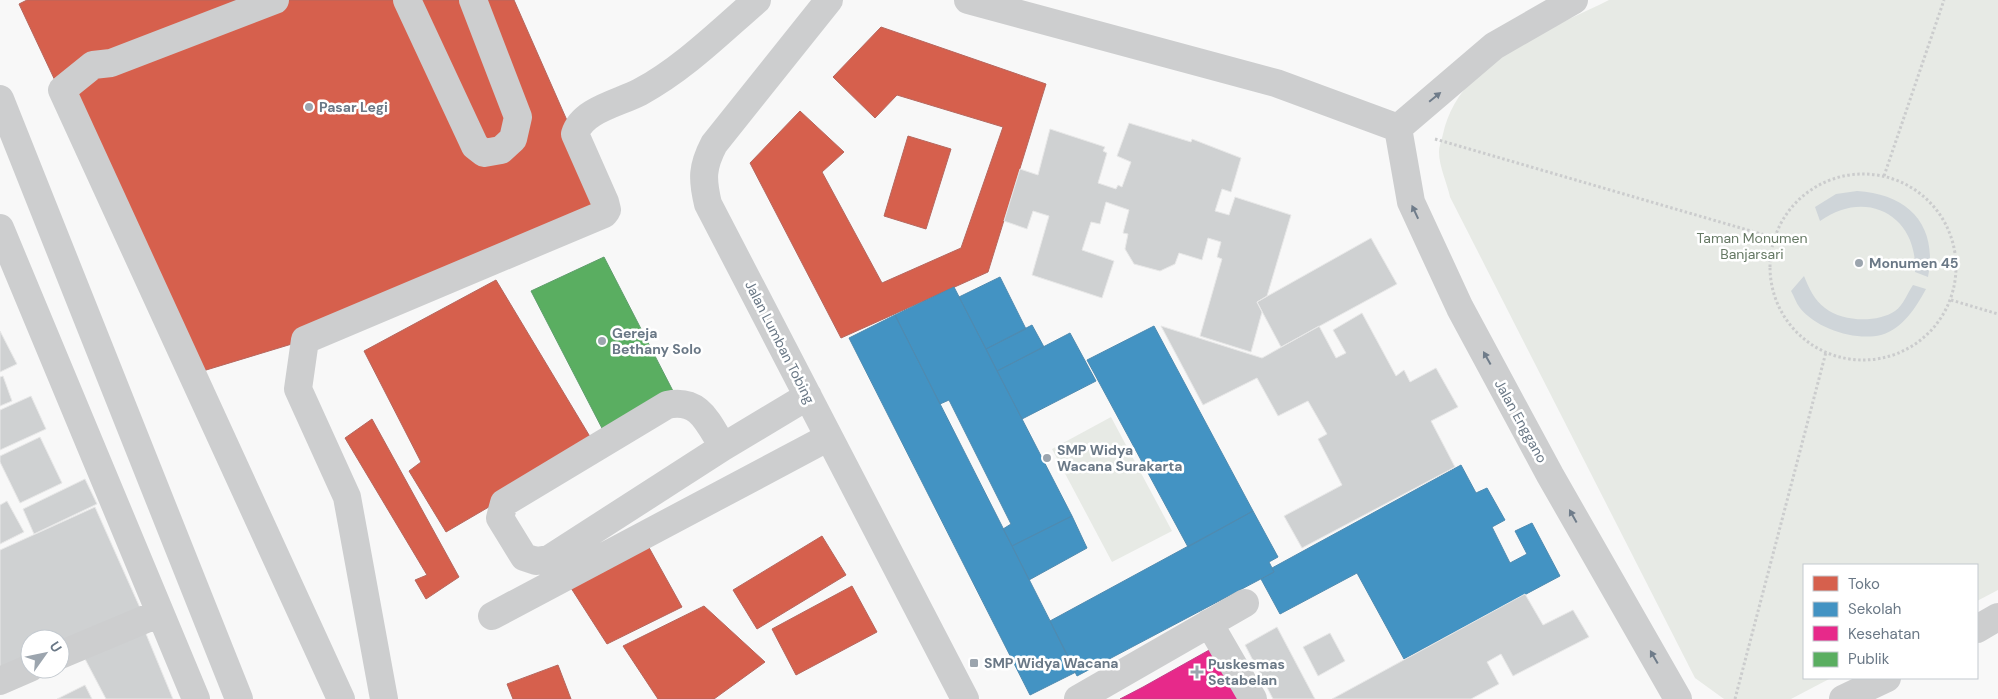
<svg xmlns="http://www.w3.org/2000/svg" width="1998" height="699" font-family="'DM Sans',sans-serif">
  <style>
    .green { fill: #e7eae5 }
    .water { fill: #cfd5d9 }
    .shops { fill: #d6604d; stroke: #b6675e }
    .schools { fill: #4393c3; stroke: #4f8bb1 }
    .health { fill: #e7298a; stroke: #c24189 }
    .public { fill: #5aae61; stroke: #5f9e6c }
    .building { fill: #cfd1d2; stroke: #e8e8e8 }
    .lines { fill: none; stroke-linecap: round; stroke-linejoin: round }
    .path { stroke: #cbcccd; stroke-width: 3; stroke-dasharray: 2.5 2.5; stroke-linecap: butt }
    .minor { stroke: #cdcecf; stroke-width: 28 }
    .oneway { fill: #6f7c8a }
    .poi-dot { fill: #9ca5ae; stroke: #fff; stroke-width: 2 }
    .labels { text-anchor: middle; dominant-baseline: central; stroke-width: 5; stroke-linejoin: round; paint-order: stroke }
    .poi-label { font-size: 14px; font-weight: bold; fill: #6a7886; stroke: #fff; text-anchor: start }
    .park-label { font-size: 14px; fill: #667964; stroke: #fff }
    .street-label { font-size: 14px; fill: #6a7886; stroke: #fff }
  </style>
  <rect width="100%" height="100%" fill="#f8f8f8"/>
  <path class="green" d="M1609,0H1998V590L1977,601V565H1804V678H1831L1791,699H1724L1695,678L1450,197C1447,183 1439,166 1439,152C1439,146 1442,139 1443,134C1460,58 1548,31 1609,0Z
    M1111,417L1172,531L1112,562L1052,449Z"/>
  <path class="water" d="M1857,191C1909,194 1938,226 1928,277L1915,272C1918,215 1866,188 1820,221L1815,207L1836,194Z
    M1804,276C1809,288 1814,300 1825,308C1843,322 1877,323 1895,311C1903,306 1908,292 1913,285L1926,289C1916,307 1903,329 1881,335C1855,341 1817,329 1800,308C1796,303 1794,296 1791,291Z"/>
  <path class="shops" d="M27,0H514L606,209L305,340L193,374L19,4Z
    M881,27L1046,84L988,272L841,338L750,163L800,111L844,152L822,172L882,283L961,248L1003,127L897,95L875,118L833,77Z
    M908,136L951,149L926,229L884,216Z
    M496,280L595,445L446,532L409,471L421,462L364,351Z
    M372,419L459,577L426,599L415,580L427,575L345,438Z
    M822,536L846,575L757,629L733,590Z
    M647,544L682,607L607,644L571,588Z
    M852,586L877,632L796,675L772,629Z
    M704,606L765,662L714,699H658L623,646Z
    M558,665L571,699H513L507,684Z"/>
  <path class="schools" d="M1000,277L1026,329L986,349L959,297Z
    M954,287L1072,516L1012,546L1003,529L1011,524L949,400L940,404L895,315Z
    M895,315L1076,672L1030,695L849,338Z
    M1032,325L1044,347L997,371L986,349Z
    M1154,326L1253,511L1188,547L1087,360Z
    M1070,333L1096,381L1022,419L997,371Z
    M1461,465L1476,493L1487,488L1505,520L1492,527L1510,563L1527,554L1515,531L1532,523L1560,576L1404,659L1357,573L1280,614L1261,579L1274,572L1272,568Z
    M1253,511L1278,557L1269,562L1274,572L1077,676L1050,621Z
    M1072,516L1087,548L1029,580L1012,546Z"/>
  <path class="health" d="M1211,649L1245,699H1120L1143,687Z"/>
  <path class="public" d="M604,257L673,391L605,434L531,291Z"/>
  <path class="building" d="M1129,123L1191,142L1192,139L1241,158L1231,192L1222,189L1215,211L1229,215L1235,197L1291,215L1267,296L1257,302L1262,312L1251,352L1200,336L1222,259L1217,257L1221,242L1208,238L1202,260L1179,253L1175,264L1160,271L1134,264L1125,249L1128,234L1123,233L1129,210L1106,202L1100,224L1091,222L1082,250L1114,261L1102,298L1032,275L1049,216L1033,211L1027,229L1004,221L1020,169L1038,175L1050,129L1105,147L1103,151L1107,153L1098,183L1116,189L1118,185L1122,187L1131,162L1117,156Z
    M1371,238L1397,284L1281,347L1257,302Z
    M1362,313L1396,376L1404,370L1410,382L1436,368L1458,407L1431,421L1455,467L1302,548L1284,516L1342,485L1318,439L1327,434L1308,401L1278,416L1257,378L1203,405L1161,326L1262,358L1319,326L1336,358L1346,353L1333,330Z
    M0,331L17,364L0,372Z
    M3,376L12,401L0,406V377Z
    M31,396L46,429L0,450V410Z
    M40,437L62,483L20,503L0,462V456Z
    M85,479L97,504L34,534L23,509Z
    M7,501L24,532L0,544V505Z
    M95,507L141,610L60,646V639H30V659L0,673V550Z
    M1525,594L1543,625L1573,610L1589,637L1513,676L1501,654L1487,662L1499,684L1471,699H1332Z
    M1277,627L1315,699H1273L1245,645Z
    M144,629L173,699H106L85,659Z
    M1330,633L1345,661L1318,676L1303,647Z
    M85,685L92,699H57Z"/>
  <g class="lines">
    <path class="path" d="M1435,139L1775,238
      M1770 267a93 93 0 1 1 186 0a93 93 0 1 1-186 0Z
      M1884,176L1944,0
      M1951,300L1998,314
      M1735,699L1826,352"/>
    <path class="minor" d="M275,0L111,63L93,65L62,90L341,699
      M407,0L475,146L484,153L501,150L513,139L518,117L473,0
      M829,0L714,144C702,167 702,179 708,204L965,699
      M968,0L1276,83L1398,128
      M0,99L239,699
      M1398,128L1411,202L1460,308L1550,475L1678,699
      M1398,128L1494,46L1574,0
      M0,228L196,699
      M723,447L549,559L536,561L524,557L500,518L504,503L667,405C700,398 708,423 723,447L808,396
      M492,616L829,437
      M1209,623L1253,699
      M1977,629L1998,617
      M60,655L160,613
      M0,681L30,668
      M384,699L347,497L298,389L305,340L604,214L607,210L605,202L575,134C582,110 619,103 640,92C683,69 720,32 757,0
      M1078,699L1245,603
      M1843,699L1887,678"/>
  </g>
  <defs><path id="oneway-solid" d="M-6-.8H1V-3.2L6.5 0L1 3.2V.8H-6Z" transform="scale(1.25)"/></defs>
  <g class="oneway">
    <use href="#oneway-solid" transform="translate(1435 97) rotate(-39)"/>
    <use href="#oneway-solid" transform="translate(1415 212) rotate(-115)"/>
    <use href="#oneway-solid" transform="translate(1487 358) rotate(-119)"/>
    <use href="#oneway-solid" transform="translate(1573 516) rotate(-119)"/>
    <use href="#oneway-solid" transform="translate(1654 657) rotate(-120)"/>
  </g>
  <g class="poi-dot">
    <circle cx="309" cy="107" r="5"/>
    <circle cx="1859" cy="263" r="5"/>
    <circle cx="602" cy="341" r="5"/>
    <circle cx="1047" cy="458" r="5"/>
    <rect x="969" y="658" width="10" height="10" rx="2.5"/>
    <path d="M1194.5 664.5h5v5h5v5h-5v5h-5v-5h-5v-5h5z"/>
  </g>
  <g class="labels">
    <g class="poi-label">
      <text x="319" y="107">Pasar Legi</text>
      <text x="1869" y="263">Monumen 45</text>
      <text x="612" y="333">Gereja<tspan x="612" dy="16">Bethany Solo</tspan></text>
      <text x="1057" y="450">SMP Widya<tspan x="1057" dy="16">Wacana Surakarta</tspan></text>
      <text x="984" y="663">SMP Widya Wacana</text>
      <text x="1208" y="664">Puskesmas<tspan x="1208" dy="16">Setabelan</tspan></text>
    </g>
    <g class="park-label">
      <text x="1752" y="238">Taman Monumen<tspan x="1752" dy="16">Banjarsari</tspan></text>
    </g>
    <g class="street-label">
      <text transform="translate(780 342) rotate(63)">Jalan Lumban Tobing</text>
      <text transform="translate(1521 421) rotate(61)">Jalan Enggano</text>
    </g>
  </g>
  <rect x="1803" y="564" width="175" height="115" fill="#ffffff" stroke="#c3c9cf"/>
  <rect x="1813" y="576" width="25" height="15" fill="#d6604d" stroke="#c3c9cf"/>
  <text x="1848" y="589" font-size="15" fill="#6a7886">Toko</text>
  <rect x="1813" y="602" width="25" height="15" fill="#4393c3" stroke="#c3c9cf"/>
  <text x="1848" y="614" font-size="15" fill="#6a7886">Sekolah</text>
  <rect x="1813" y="626" width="25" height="15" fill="#e7298a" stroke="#c3c9cf"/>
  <text x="1848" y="639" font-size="15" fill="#6a7886">Kesehatan</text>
  <rect x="1813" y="652" width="25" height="15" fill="#5aae61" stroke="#c3c9cf"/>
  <text x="1848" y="664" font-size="15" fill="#6a7886">Publik</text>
  <g transform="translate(45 654) rotate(57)"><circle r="24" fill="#ffffff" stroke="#c3c9cf"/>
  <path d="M0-4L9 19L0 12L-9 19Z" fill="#9ca5ae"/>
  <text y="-8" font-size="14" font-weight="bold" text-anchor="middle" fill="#6a7886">U</text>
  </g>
</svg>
